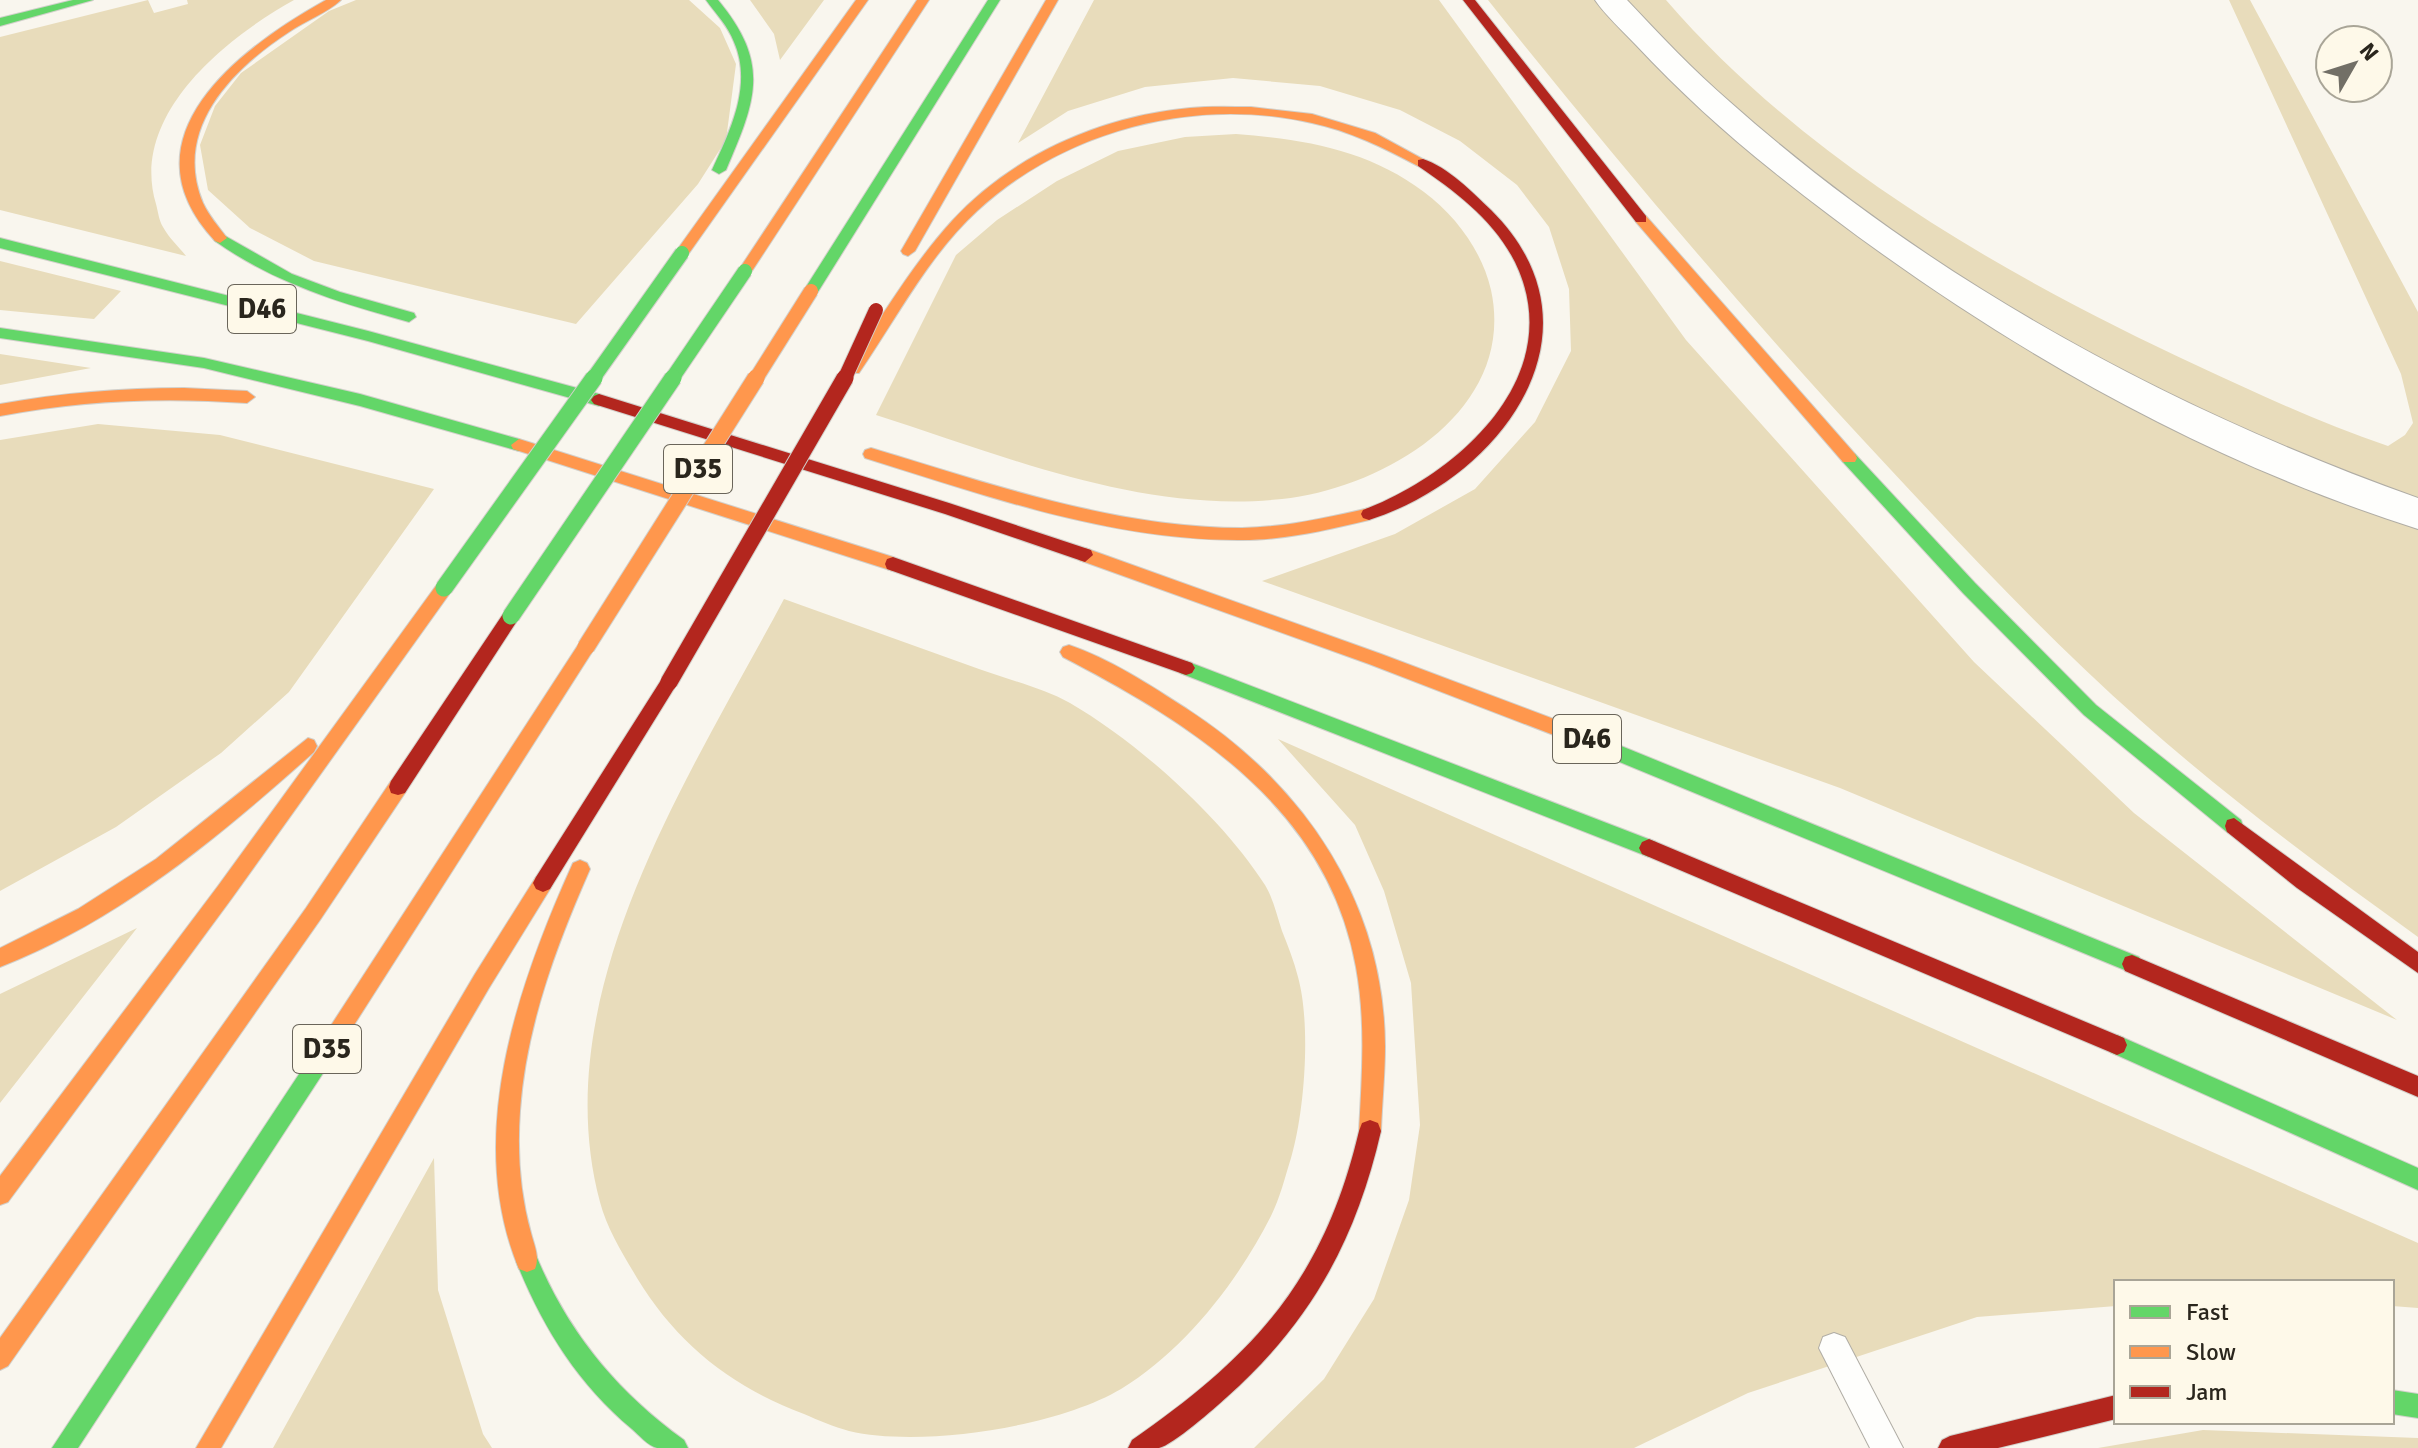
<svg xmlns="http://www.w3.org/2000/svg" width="2418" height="1448" font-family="Signika,sans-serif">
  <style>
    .green { fill: #e8dcbb }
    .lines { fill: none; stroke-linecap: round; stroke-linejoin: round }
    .lane-casing { stroke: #b0ada5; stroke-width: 2 }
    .street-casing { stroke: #b0ada5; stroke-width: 2 }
    .fast-casing { stroke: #d2d0cb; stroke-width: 2 }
    .slow-casing { stroke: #d2d0cb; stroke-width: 2 }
    .jam-casing { stroke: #d2d0cb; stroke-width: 2 }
    .lane { fill: #fefefc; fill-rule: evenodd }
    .street { fill: #fefefc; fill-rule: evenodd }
    .fast { fill: #63d668; fill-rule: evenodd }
    .slow { fill: #ff974d; fill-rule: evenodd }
    .jam { fill: #b3261e; fill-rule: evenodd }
    .fast-bridge-far1-casing { stroke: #d2d0cb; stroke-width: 16; stroke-linecap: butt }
    .fast-bridge-casing { stroke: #d2d0cb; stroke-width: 19; stroke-linecap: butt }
    .slow-bridge-far1-casing { stroke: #d2d0cb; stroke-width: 16; stroke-linecap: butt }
    .slow-bridge-casing { stroke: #d2d0cb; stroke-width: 19; stroke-linecap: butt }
    .jam-bridge-far1-casing { stroke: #d2d0cb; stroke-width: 16; stroke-linecap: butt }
    .jam-bridge-casing { stroke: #d2d0cb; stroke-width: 19; stroke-linecap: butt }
    .fast-bridge-far1 { stroke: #63d668; stroke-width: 14 }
    .fast-bridge { stroke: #63d668; stroke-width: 17 }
    .slow-bridge-far1 { stroke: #ff974d; stroke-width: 14 }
    .slow-bridge { stroke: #ff974d; stroke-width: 17 }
    .jam-bridge-far1 { stroke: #b3261e; stroke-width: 14 }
    .jam-bridge { stroke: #b3261e; stroke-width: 17 }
    .labels { text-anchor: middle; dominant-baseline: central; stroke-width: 6; stroke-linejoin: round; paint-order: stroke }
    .shield { fill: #fef9e9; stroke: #6a655a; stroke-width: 2 }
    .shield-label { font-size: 28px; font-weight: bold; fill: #2a261d }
  </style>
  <rect width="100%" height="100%" fill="#f9f6ee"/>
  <path class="green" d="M148,0L154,13L188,4L187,0H294C226,38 129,115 156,204C158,211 159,221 163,227C169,238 179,247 186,256L0,210V37Z
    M356,0H689L720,28L736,64L726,140L698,184L576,324L314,261L250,228L208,190L200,145L215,106L241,73L329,11Z
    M750,0H824L780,60L774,34Z
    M1094,0H1439L1686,340L1974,662L2134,813L2397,1020L1840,788L1262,581L1395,534L1475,489L1535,422L1571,351L1569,289L1549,227L1517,185L1460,141L1400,110L1320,86L1233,78L1145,87L1068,111L1018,143Z
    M1488,0H1666C1807,163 2005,276 2198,366C2261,395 2322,424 2388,446L2405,435L2413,423L2401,374L2229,0H2250L2418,312V937C2322,868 2228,798 2140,720C2052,642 1971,556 1891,470C1750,319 1617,162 1488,0Z
    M1236,134C1304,139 1369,150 1424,192C1456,216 1482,251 1491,290C1517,410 1385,488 1282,499C1141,514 1008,457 876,415L956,255L997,220L1057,181L1118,151L1185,137Z
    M0,261L121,291L94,319L0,310Z
    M0,354L91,368L0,385Z
    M98,424L220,435L434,489L289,692L221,753L116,827L0,891V440Z
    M784,599C849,622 914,646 979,669C1009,680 1043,688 1070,703C1139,743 1222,818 1265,885C1273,898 1277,916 1282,931C1288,946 1294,961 1298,977C1311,1024 1305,1111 1291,1158C1285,1177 1280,1198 1271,1216C1238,1281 1185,1350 1121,1389C1057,1427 921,1448 849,1431C834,1427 818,1420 804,1414C732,1387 677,1344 637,1278C623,1254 607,1229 600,1202C544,993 690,776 784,599Z
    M1278,739L2418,1243V1308L2392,1306V1282H2116V1306L1977,1317L1748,1393L1634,1448H1254L1324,1379L1374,1299L1409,1200L1420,1125L1411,983L1384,891L1355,825Z
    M137,928L0,1103V994Z
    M434,1158L438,1290L483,1434L492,1448H273Z
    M2203,1430L2418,1438V1448H2098Z"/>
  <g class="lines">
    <g class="lane-casing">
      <path id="lane" d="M1834,1333L1845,1337L1903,1448H1870L1819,1348L1823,1337Z"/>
    </g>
    <g class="street-casing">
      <path id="street" d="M1595,0H1627C1660,35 1693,70 1730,102C1929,279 2168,409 2418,498V529C2182,454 1967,326 1774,172C1725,133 1679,91 1636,45C1622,30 1606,16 1595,0Z"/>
    </g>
    <g class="fast-casing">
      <path id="fast" d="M73,0H93L0,26V18Z
        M706,0H718C771,64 756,100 726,170L719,174L712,170C730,131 753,85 734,42C728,26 716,14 706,0Z
        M988,0H1000L816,295H806V287Z
        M220,233L292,274L340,292L414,313L416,317L409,322C340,303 274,283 215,241L213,238Z
        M0,238L368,331L599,394L607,400L599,406L368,341L0,248Z
        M0,328L204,358L360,394L519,439L527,445L519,451L360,406L204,368L0,338Z
        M1849,452L1855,454L1975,583L2096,705L2241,820L2243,826L2241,832L2234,834L2227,832L2084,715L1963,593L1843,462L1841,458L1843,454Z
        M1186,661L1656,842L1659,848L1656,854L1649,857L1180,673L1177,668L1180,663Z
        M1577,728L2139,957L2142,964L2139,971L2132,973L1571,742L1568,736L1571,730Z
        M2117,1035L2418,1168V1190L2110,1052L2107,1045L2110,1038Z
        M324,1044L331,1047L334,1054L331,1061L78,1448H52L317,1047Z
        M527,1250L535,1253C567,1331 616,1391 684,1440L688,1448C679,1448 665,1448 657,1448C648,1446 639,1435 632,1429C577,1383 542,1326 516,1261L519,1253Z
        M2392,1390L2418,1394V1418L2392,1414Z"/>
    </g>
    <g class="slow-casing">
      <path id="slow" d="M326,0H341C327,13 305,21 289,32C232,69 172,129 203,203C209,216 218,226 227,238L220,243L215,241C119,138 240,48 326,0Z
        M856,0H868L687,256H677V250Z
        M917,0H929L750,274H740V268Z
        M1046,0H1058L915,251L908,256L903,254L901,251Z
        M1251,107L1312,114L1375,133L1430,163L1428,166H1418C1384,148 1350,131 1312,123C1195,96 1065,130 977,211C929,255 896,319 859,373H849V365C882,317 912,265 952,221C1012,155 1102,116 1190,108C1210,106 1231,107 1251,107Z
        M1641,214L1646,216L1855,454L1857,458L1855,462H1843L1636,222L1634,219Z
        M184,388L247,391L255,397L247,403C163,397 82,400 0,416V404C61,393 122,388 184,388Z
        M519,439L893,557L901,564L893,571L513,449L511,445Z
        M871,448C991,484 1115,528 1242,528C1285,527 1327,518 1369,508L1377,514L1369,520C1327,530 1285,540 1242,540C1113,541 987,496 865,458L863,454L865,450Z
        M1085,548L1381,654L1583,730L1586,736L1583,742L1577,744L1369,664L1079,560L1077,555L1079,550Z
        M444,581L450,583L452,588L450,593L232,898L8,1202L0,1205V1176L218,886L438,583Z
        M586,640L592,642L595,647L592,652L331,1061L324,1064L317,1061L314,1054L317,1047L580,642Z
        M1069,645C1110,659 1150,685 1187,709C1304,785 1384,902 1385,1046C1385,1074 1382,1103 1381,1131L1378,1139L1370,1142L1362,1139L1359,1131C1362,1076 1366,1022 1356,967C1328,809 1194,725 1063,657L1060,652L1063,647Z
        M308,738L314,740L317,746L314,752C220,836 119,921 0,967V948L78,909L156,859Z
        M398,779L405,781L407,787L405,793L320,920L8,1366L0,1370V1338L306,908L391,781Z
        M580,860L587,863L590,869C556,946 526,1026 520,1111C517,1152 520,1194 531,1233C534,1245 540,1257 535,1269L527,1272L519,1269C464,1137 518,985 573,863Z
        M543,874L550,877L553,883L550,889L489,988L221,1448H196L475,974L536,877Z"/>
    </g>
    <g class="jam-casing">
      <path id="jam" d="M1463,0H1475L1646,216V222H1636Z
        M1423,159C1448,167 1472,192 1491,210C1612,330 1501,478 1369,520L1363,518L1361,514L1363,510C1456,475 1564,380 1519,271C1500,225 1458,193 1418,166V160Z
        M599,394L949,503L1091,550L1093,555L1085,562L945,514L594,404L591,400L594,396Z
        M893,557L1192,663L1195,668L1192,673L1186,675L887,569L885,564L887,559Z
        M511,609L520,616L517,621L405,793L398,795L391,793L389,787L391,781L505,611Z
        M669,675L675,677L678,682L675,687L550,889L543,892L536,889L533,883L536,877L663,677Z
        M2234,818L2418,952V973L2297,888L2227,832L2225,826L2227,820Z
        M1649,839L2124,1038L2127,1045L2124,1052L2117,1055L2110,1052L1642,854L1639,848L1642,842Z
        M2132,955L2418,1076V1097L2125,971L2122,964L2125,957Z
        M1370,1120L1378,1123L1381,1131C1356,1240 1311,1322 1227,1397C1215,1408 1173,1445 1159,1448C1149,1448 1138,1448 1128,1448L1132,1440C1255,1355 1324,1279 1359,1131L1362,1123Z
        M2116,1395V1419L1998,1448H1938L1942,1440L1950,1436Z"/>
    </g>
    <use href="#lane" class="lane"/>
    <use href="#street" class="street"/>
    <use href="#fast" class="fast"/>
    <use href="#slow" class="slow"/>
    <use href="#jam" class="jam"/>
    <g class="fast-bridge-far1-casing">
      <path id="fast-bridge-far1" d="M592,380L682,253
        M671,380L745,271"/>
    </g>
    <g class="fast-bridge-casing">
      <path id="fast-bridge" d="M444,588L594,378
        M511,616L673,378"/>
    </g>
    <g class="slow-bridge-far1-casing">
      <path id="slow-bridge-far1" d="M755,380L811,291"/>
    </g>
    <g class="slow-bridge-casing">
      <path id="slow-bridge" d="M586,647L756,378"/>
    </g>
    <g class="jam-bridge-far1-casing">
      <path id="jam-bridge-far1" d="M844,380L876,310"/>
    </g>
    <g class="jam-bridge-casing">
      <path id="jam-bridge" d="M669,682L845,378"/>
    </g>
    <use href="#fast-bridge-far1" class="fast-bridge-far1"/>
    <use href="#fast-bridge" class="fast-bridge"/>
    <use href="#slow-bridge-far1" class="slow-bridge-far1"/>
    <use href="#slow-bridge" class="slow-bridge"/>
    <use href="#jam-bridge-far1" class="jam-bridge-far1"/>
    <use href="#jam-bridge" class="jam-bridge"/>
  </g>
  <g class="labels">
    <g class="shield">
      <rect x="228" y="285" width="68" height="48" rx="6"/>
      <rect x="664" y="445" width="68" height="48" rx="6"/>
      <rect x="1553" y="715" width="68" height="48" rx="6"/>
      <rect x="293" y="1025" width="68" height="48" rx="6"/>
    </g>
    <g class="shield-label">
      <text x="262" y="309">D46</text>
      <text x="698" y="469">D35</text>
      <text x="1587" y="739">D46</text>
      <text x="327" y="1049">D35</text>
    </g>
  </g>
  <rect x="2114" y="1280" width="280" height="144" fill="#fef9e9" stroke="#a9a597" stroke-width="2"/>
  <rect x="2130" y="1306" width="40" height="12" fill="#63d668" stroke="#a9a597" stroke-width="2"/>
  <text x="2186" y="1320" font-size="24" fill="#2a261d">Fast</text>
  <rect x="2130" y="1346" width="40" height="12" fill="#ff974d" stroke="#a9a597" stroke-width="2"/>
  <text x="2186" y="1360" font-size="24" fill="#2a261d">Slow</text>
  <rect x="2130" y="1386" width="40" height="12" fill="#b3261e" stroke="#a9a597" stroke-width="2"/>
  <text x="2186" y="1400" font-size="24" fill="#2a261d">Jam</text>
  <g transform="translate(2354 64) rotate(51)"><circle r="38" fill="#fef9e9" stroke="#a9a597" stroke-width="2"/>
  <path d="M0-6L14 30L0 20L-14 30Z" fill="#726f66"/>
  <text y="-12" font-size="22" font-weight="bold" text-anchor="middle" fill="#2a261d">N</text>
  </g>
</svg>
